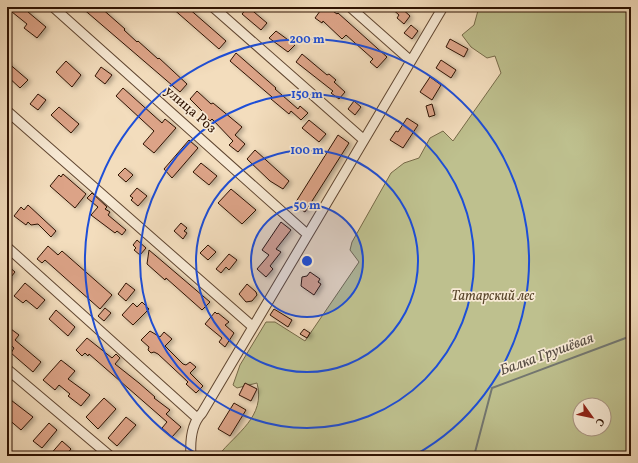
<svg xmlns="http://www.w3.org/2000/svg" width="638" height="463" font-family="Vollkorn,serif">
  <style>
    .green { fill: #bec08e; stroke: #766a48; fill-rule: evenodd }
    .lines { fill: none; stroke-linecap: round; stroke-linejoin: round }
    .stream { stroke: #737771; stroke-width: 2 }
    .building { fill: #dca387; stroke: #2f1302; filter: url(#shadow) }
    .minor-casing { stroke: #604631; stroke-width: 11 }
    .minor { stroke: #f7e9d4; stroke-width: 9 }
    .ring { fill: none; stroke: #1d4ed8; stroke-width: 2 }
    .labels { text-anchor: middle; dominant-baseline: central; stroke-width: 3.5; stroke-linejoin: round; paint-order: stroke }
    .street-label { font-size: 14px; fill: #2f1302; stroke: #f7e9d4 }
    .park-label { font-size: 14px; font-style: italic; fill: #5a472c; stroke: #f7e9d4 }
    .water-label { font-size: 15px; font-style: italic; fill: #574d43; stroke: #f7e9d4 }
    .centre { fill: #1d4ed8; stroke: #f7e9d4; stroke-width: 2 }
    .ring-label { font-size: 12px; text-anchor: middle; font-weight: bold; fill: #1d4ed8; stroke: #f7e9d4; stroke-width: 3.5; stroke-linejoin: round; paint-order: stroke }
  </style>
  <defs>
    <filter id="shadow"><feDropShadow dx="3" dy="1.5" stdDeviation="2" flood-color="#0004"/></filter>
  </defs>
  <rect width="100%" height="100%" fill="#f3ddbd"/>
  <filter id="stains"><feTurbulence type="fractalNoise" baseFrequency=".005" numOctaves="4"/><feColorMatrix values="0 0 0 0 .2 0 0 0 0 .09 0 0 0 0 .02 0 0 0 .5 -.17"/></filter>
  <radialGradient id="worn" r=".72"><stop offset=".6" stop-color="#630" stop-opacity="0"/><stop offset="1" stop-color="#630" stop-opacity=".3"/></radialGradient>
  <path class="green" d="M479,7H631V456H218C236,433 266,417 257,383L237,388L233,385L240,365L266,322H275L305,341L359,262L350,250L352,242L391,173L404,163L419,158L430,138L443,131L453,141L501,73L495,56L487,58L471,47L462,35L474,25ZM580,405H604V429H580Z"/>
  <g class="lines">
    <path class="stream" d="M474,456L492,388L631,336"/>
  </g>
  <path class="building" d="M10,7H25L29,11L28,12L46,27L37,38L24,28L27,24L12,12L13,10Z
    M81,7H100L125,29L124,30L137,42L138,41L158,59L159,58L187,84L180,92Z
    M171,7H187L226,41L219,49Z
    M248,7L267,23L261,30L242,14Z
    M323,7H327L337,14L338,13L387,57L377,68L370,62L373,59L346,35L342,39L323,21L322,23L315,18Z
    M390,7H400L410,16L404,24L397,18L399,15Z
    M411,25L418,31L412,39L404,33Z
    M276,31L295,45L288,52L269,38Z
    M450,39L468,49L464,57L446,47Z
    M236,53L276,88L275,89L298,109L300,106L308,113L301,120L291,111L289,114L271,99L272,97L230,61Z
    M302,54L327,75L329,74L336,80L334,82L345,92L339,99L331,93L333,91L296,62Z
    M441,60L456,70L451,78L436,68Z
    M66,61L81,75L72,87L56,72Z
    M7,62L28,80L20,88L7,76Z
    M101,67L112,75L105,84L95,76Z
    M430,77L441,85L432,100L420,92Z
    M123,88L162,123L165,119L176,128L154,153L143,144L154,131L116,96Z
    M197,91L211,104L213,103L242,127L235,135L245,144L238,152L229,145L233,141L212,119L210,121L203,115L204,113L190,99Z
    M38,94L46,100L38,110L30,104Z
    M354,101L361,107L355,115L348,109Z
    M432,104L435,115L429,117L426,106Z
    M59,107L79,124L71,133L51,115Z
    M407,118L418,125L403,148L390,140L396,131L398,132Z
    M309,120L326,134L319,142L302,128Z
    M338,135L349,143L305,212L294,205Z
    M189,140L198,148L172,178L164,169Z
    M255,150L289,181L283,189L270,181L247,159Z
    M201,163L217,176L209,185L193,172Z
    M125,168L133,175L126,182L118,175Z
    M63,174L86,194L75,208L50,186L59,175L61,177Z
    M137,188L147,196L138,206L131,200L133,198L130,196Z
    M231,189L256,210L242,224L218,203Z
    M92,193L107,207L105,209L110,212L108,215L126,230L122,235L117,231L115,233L91,215L98,207L87,198Z
    M28,205L56,231L51,237L38,224L31,225L28,222L26,225L14,216L21,207L24,210Z
    M281,222L291,230L276,249L281,252L270,266L273,269L266,277L257,269L269,255L262,250Z
    M181,223L187,228L184,231L187,233L183,239L174,231Z
    M137,240L146,248L140,255L134,250L136,248L133,245Z
    M208,245L216,252L208,260L200,253Z
    M48,246L58,255L62,251L112,295L100,309L45,260L42,263L37,259Z
    M149,250L210,302L202,310L166,278L165,280L147,264Z
    M229,254L237,260L229,270L226,267L221,273L216,269Z
    M7,265L15,272L7,282Z
    M310,272L320,279L318,282L321,284L314,295L301,286L302,277L307,276Z
    M25,283L45,300L37,309L26,300L23,303L14,296Z
    M126,283L135,290L126,301L118,294Z
    M247,284L256,292L257,295L252,301L246,302L239,294Z
    M142,302L149,309L133,325L122,315L133,303L137,307Z
    M105,308L111,313L104,321L98,316Z
    M274,309L292,320L288,327L270,315Z
    M56,310L75,327L68,336L49,319Z
    M215,312L217,314L218,313L229,322L225,325L234,333L225,347L219,342L222,338L205,324Z
    M11,329L19,335L15,340L41,362L33,372L11,353L14,348L7,342V333Z
    M304,329L310,333L307,338L300,334Z
    M150,331L160,337L164,332L172,339L165,346L183,364L186,365L190,362L196,367L190,373L203,386L196,393L186,384L188,382L158,354L154,352L151,353L148,350L149,347L141,340Z
    M87,338L112,358L116,354L120,358L115,364L139,383L155,397L154,398L170,410L166,414L181,427L172,437L162,428L167,422L89,354L88,356L85,353L82,356L76,350Z
    M61,360L75,371L68,379L90,395L81,406L68,396L70,394L59,385L55,390L43,380Z
    M245,383L257,389L251,401L239,395Z
    M7,397L33,417L21,430L7,418Z
    M104,398L116,409L98,429L86,417Z
    M234,403L246,410L230,436L218,429Z
    M126,417L136,425L117,446L108,438Z
    M49,423L57,430L42,448L33,441Z
    M62,441L71,449L65,456H49Z"/>
  <g class="lines">
    <g class="minor-casing">
      <path id="minor" d="M53,7L307,234
        M213,7L364,140
        M350,7L411,61
        M7,111L252,326
        M7,247L197,418
        M7,369L110,456
        M191,456C190,441 191,424 202,413L443,7"/>
    </g>
    <use href="#minor" class="minor"/>
  </g>
  <circle cx="307" cy="261" r="56" fill="#1d4ed8" fill-opacity=".12"/>
  <g class="ring">
    <circle cx="307" cy="261" r="56"/>
    <circle cx="307" cy="261" r="111"/>
    <circle cx="307" cy="261" r="167"/>
    <path d="M199 455A222 222 0 1 1 415 455"/>
  </g>
  <g class="labels">
    <g class="street-label">
      <text transform="translate(190 110) rotate(41)">улица Роз</text>
    </g>
    <g class="park-label">
      <text x="493" y="296">Татарский лес</text>
    </g>
    <g class="water-label">
      <text transform="translate(547 355) rotate(-20)">Балка Грушёвая</text>
    </g>
  </g>
  <circle cx="307" cy="261" r="6" class="centre"/>
  <g class="ring-label">
    <text x="307" y="43">200 m</text>
    <text x="307" y="98">150 m</text>
    <text x="307" y="154">100 m</text>
    <text x="307" y="209">50 m</text>
  </g>
  <rect width="638" height="463" fill="none" stroke="#f3ddbd" stroke-width="24"/>
  <rect x="8" y="8" width="622" height="447" fill="none" stroke="#2f1302" stroke-width="2"/>
  <rect x="12" y="12" width="614" height="439" fill="none" stroke="#2f1302"/>
  <g transform="translate(592 417) rotate(123)"><circle r="19" fill="#f7e9d4" stroke="#a79380"/>
  <path d="M0-3L7 15L0 10L-7 15Z" fill="#8f2418"/>
  <text y="-6" font-size="11" font-weight="bold" text-anchor="middle" fill="#2f1302">С</text>
  </g>
  <rect width="100%" height="100%" filter="url(#stains)"/>
  <rect width="100%" height="100%" fill="url(#worn)"/>
</svg>
